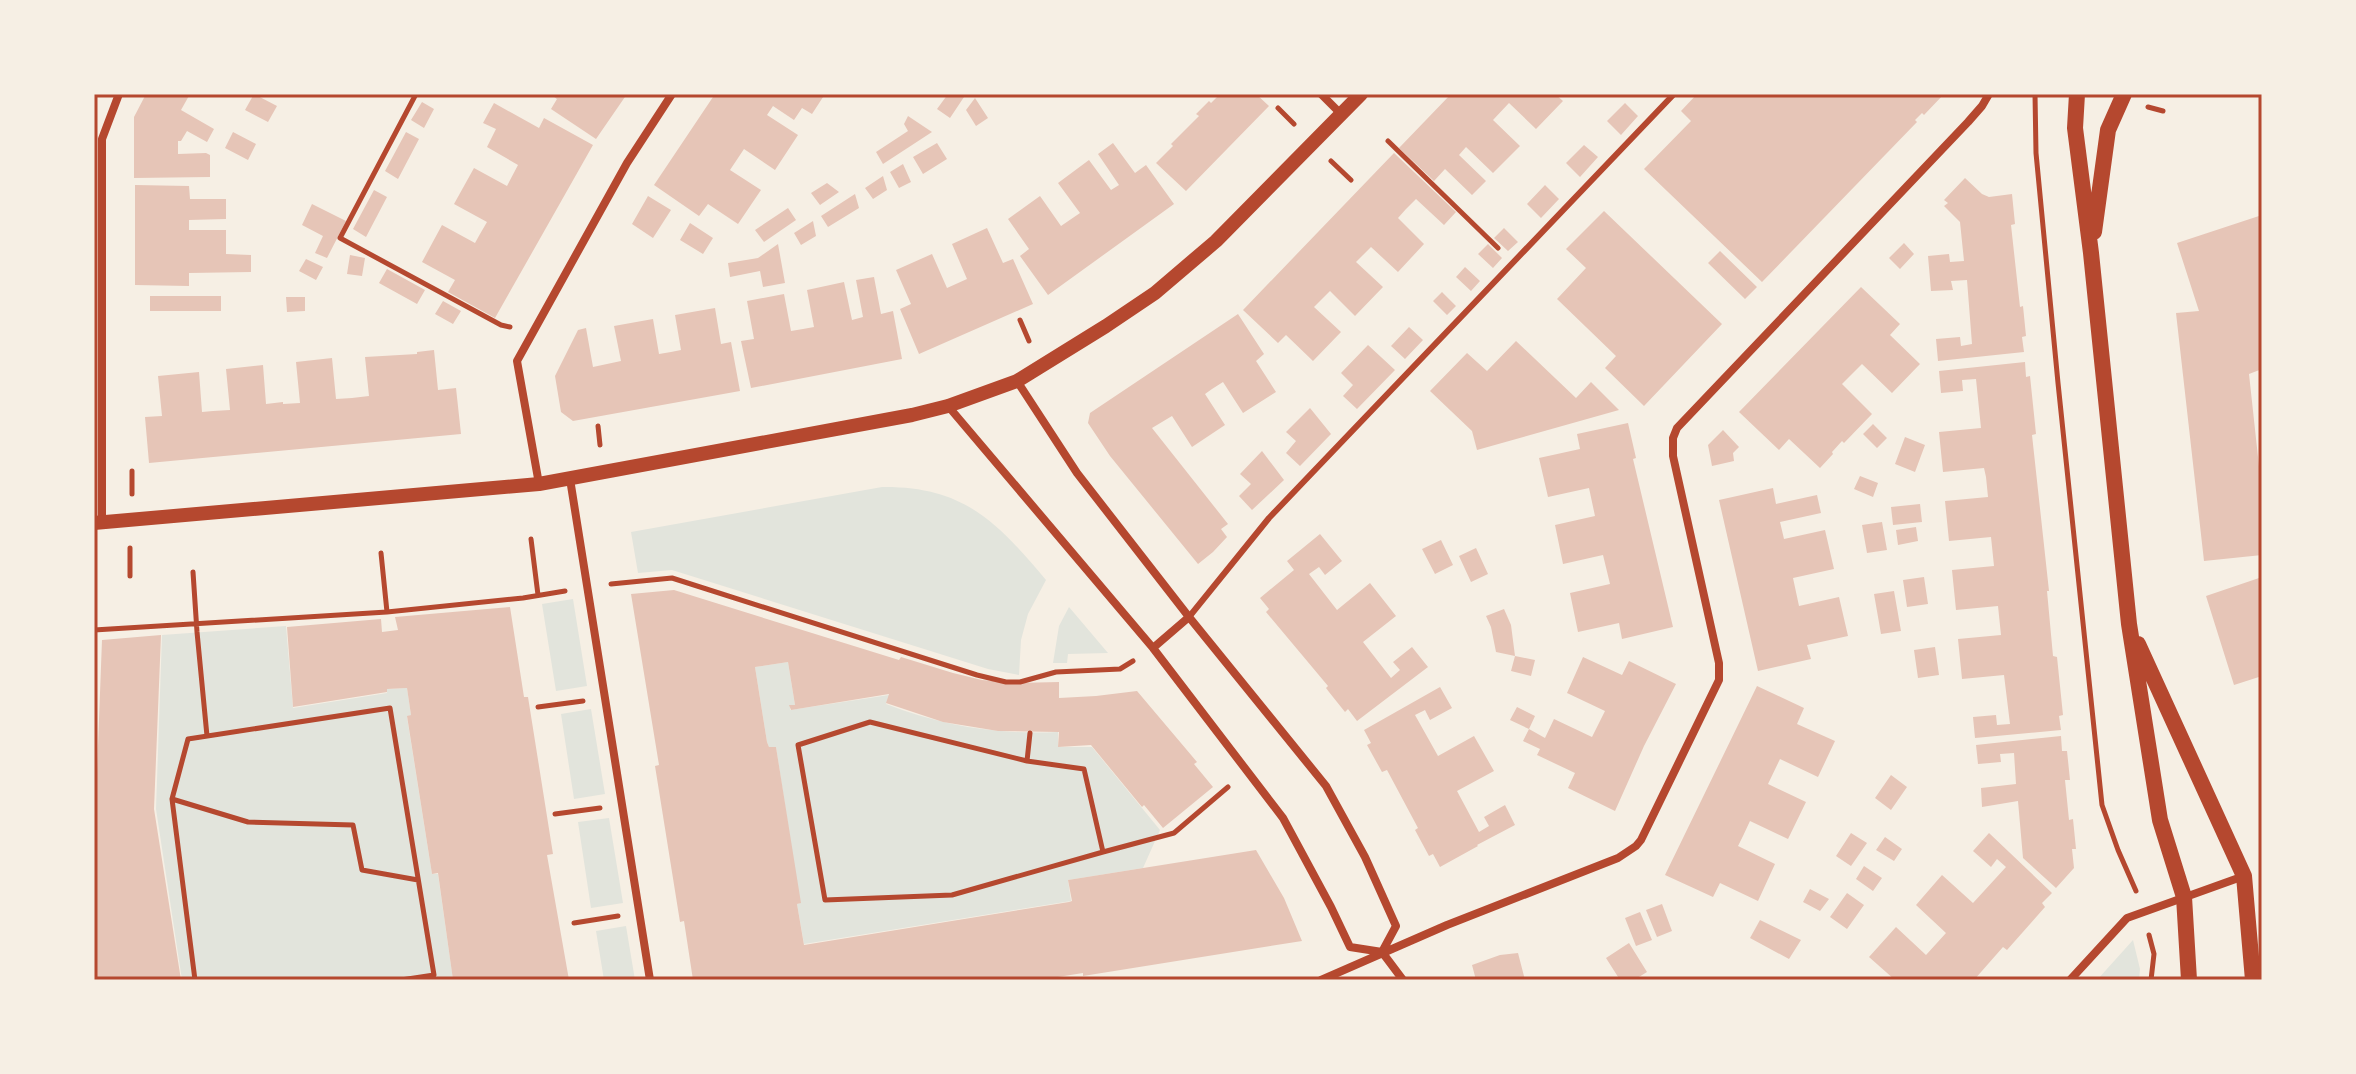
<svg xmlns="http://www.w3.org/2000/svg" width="2356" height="1074" font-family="'Work Sans',sans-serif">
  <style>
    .green { fill: #e2e4dc }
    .building { fill: #e6c5b7 }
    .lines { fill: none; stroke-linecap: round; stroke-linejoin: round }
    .path { stroke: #b5482f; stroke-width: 5 }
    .service { stroke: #b5482f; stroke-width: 6 }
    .minor { stroke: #b5482f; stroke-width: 8 }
    .tertiary { stroke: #b5482f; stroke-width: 14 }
    .secondary { stroke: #b5482f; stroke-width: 16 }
    .neatline { fill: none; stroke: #b5482f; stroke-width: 3 }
  </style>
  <rect width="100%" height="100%" fill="#f6efe4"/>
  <path class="green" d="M882,487C964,486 997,522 1046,580L1028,614L1021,640L1019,675L988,669L672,570L638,573L631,532Z
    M573,599L587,686L556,691L542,604Z
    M1069,607L1108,653L1068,654L1067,663H1053L1059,626Z
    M286,626L293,708L387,693V689L407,688L411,715L407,717L432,874H438L453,980H182L156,809L162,635Z
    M788,662L795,705H790V710L889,695L886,704C942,726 999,735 1058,732V747H1092L1160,830L1143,868L1068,880L1071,901L804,944L797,904L800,903L776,747H769L767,742L755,667Z
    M591,709L605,794L574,799L561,714Z
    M609,818L623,903L591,908L578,822Z
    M626,926L635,980H604L596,931Z
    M2133,940L2140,969L2139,980H2097Z"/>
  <path class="building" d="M146,94H190L181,110L214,129L207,142L187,131L181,141H178V154L206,153L210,155V177L134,178V117Z
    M254,94L277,106L268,122L245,110Z
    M550,94H627L596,139L551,109L557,99Z
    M715,94H825L812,114L802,108L794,120L773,106L767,115L798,135L775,170L744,149L730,170L761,190L738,224L708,204L699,216L654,185Z
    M948,94H966L950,118L937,109Z
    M1220,94H1256L1269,106L1186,191L1156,163L1173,146L1171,144L1199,116L1196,114L1209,101L1211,103Z
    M1451,94H1555L1563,101L1536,129L1509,103L1493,120L1520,146L1493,173L1466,147L1459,155L1486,181L1472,195L1445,169L1434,181L1399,148Z
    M1697,94H1944L1924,115L1922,113L1915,120L1917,122L1762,282L1644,169L1691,121L1681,111Z
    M975,98L988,118L976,126L966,110Z
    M422,102L434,109L424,128L411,120Z
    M494,103L539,128L544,118L593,145L495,318L448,292L455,280L422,262L442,225L475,243L480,234L487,222L454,204L474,168L507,186L518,165L487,147L496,129L483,123Z
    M1625,103L1638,116L1621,135L1607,121Z
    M908,116L932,132L883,164L876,152L908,131L904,124Z
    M233,132L256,144L248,160L225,148Z
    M406,132L419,139L398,179L385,171Z
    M937,143L947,159L923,174L913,157Z
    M1113,143L1135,173L1146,165L1174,204L1048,295L1020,256L1029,249L1008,219L1040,196L1061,226L1080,213L1058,183L1089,160L1111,190L1119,185L1098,154Z
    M1584,145L1598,157L1580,177L1566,163Z
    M1394,153L1456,212L1444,225L1416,199L1406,209L1398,218L1424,244L1398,272L1371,247L1356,262L1383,287L1355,316L1330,291L1314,307L1341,332L1313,361L1286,335L1278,343L1243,310Z
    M903,164L911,182L899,188L890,172Z
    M883,176L887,190L873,199L865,188Z
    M1965,178L1982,194L1989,197L2012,194L2015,224L2011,225L2020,307L2023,306L2026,336L2022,337L2024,352L1938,361L1936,339L1960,337L1961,346L1972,344L1967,280L1951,281L1953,290L1931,291L1928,256L1949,254L1950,262L1964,261L1960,222L1944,206L1948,203L1944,200Z
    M827,183L839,192L820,205L811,193Z
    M135,185L189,186L190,199H226V219L189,220V230H226V254L251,255V272L189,273V286L135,285Z
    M1545,185L1559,199L1541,218L1527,204Z
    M374,190L387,197L366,237L353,229Z
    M855,194L859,208L828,227L821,216Z
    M648,196L671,210L653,238L632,224Z
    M312,204L346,221L327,258L315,253L323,236L302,225Z
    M788,208L796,220L764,242L755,230Z
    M1604,211L1722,324L1644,406L1605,368L1616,356L1557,299L1586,268L1566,249Z
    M2262,215V369L2249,374L2262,494V555L2204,561L2176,313L2199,311L2177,243Z
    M813,221L816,236L801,245L794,233Z
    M690,223L713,238L703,254L680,240Z
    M987,228L1003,263L1013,259L1033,304L919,354L900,309L911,304L896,270L932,254L947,288L967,279L952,244Z
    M1504,228L1518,242L1508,251L1494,238Z
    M1904,243L1914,254L1900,269L1889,258Z
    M778,244L785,283L763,287L760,271L730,277L728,263L758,258Z
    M1488,244L1502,258L1493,268L1478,254Z
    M1720,251L1757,287L1745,299L1708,263Z
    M350,255L365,258L362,276L347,274Z
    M306,259L323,267L316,280L299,271Z
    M1465,267L1480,281L1471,291L1456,277Z
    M387,269L425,290L417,304L379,283Z
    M874,277L881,314L893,311L902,359L751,388L741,341L754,339L747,301L784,294L791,331L803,329L814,327L807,290L844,282L852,320L863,317L856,280Z
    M1861,287L1900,324L1890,335L1920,364L1892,393L1862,364L1842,384L1872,414L1844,443L1842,441L1832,452L1833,454L1820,468L1789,439L1779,450L1739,412Z
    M1442,292L1456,306L1447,315L1433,301Z
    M150,296H221V311H150Z
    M286,297H305V311L287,312Z
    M443,301L461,311L453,324L435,314Z
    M715,308L721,344L731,342L740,391L573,421L561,412L555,376L578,330L586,328L593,367L621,361L614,326L653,319L659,354L671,352L681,350L675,315Z
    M1238,314L1264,354L1256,361L1276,392L1243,413L1223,382L1212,389L1205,394L1225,425L1192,447L1172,416L1152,428L1228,524L1221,529L1227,537L1213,552L1198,564L1110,456L1088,423L1090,413Z
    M1409,327L1423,340L1405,359L1391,346Z
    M1516,341L1576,398L1591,382L1619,410L1477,450L1472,431L1430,391L1467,353L1487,371Z
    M1368,345L1395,370L1357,409L1343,396L1353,385L1341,373Z
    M434,350L438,390L456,388L461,434L149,463L145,417L162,416L158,376L199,372L202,412L213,411L230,410L226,369L263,365L266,404L283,402V404L300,403L296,362L332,358L336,399L352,398L369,396L365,357L417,354V352Z
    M2025,362L2026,377L2030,376L2036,434L2032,435L2049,591H2047L2053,656L2057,657L2063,715L2059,716L2061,730L1975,738L1973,717L1996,715L1997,725L2010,724L2004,675L1962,679L1958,639L2001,635L1998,606L1956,610L1952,570L1994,566L1991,537L1949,541L1945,501L1988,497L1986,477L1984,468L1943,472L1939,432L1981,428L1977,389L1976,379L1962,380L1963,391L1941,393L1939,371Z
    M1310,408L1331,434L1300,466L1286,453L1296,441L1286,432Z
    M1628,423L1636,458L1633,459L1673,627L1622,639L1619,623L1578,632L1570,593L1610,584L1603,555L1563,564L1555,525L1595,516L1589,488L1548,497L1539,458L1580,449L1577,434Z
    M1873,424L1887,438L1877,448L1863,434Z
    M1723,430L1739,447L1733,453L1734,461L1712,466L1708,445Z
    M1905,437L1925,445L1915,472L1895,464Z
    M1262,451L1284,480L1252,510L1239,496L1251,484L1240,474Z
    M1860,476L1878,483L1873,497L1854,489Z
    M1773,488L1776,504L1817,495L1821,513L1780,522L1784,539L1825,530L1834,569L1793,578L1799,606L1839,597L1848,636L1807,645L1811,659L1758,671L1719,500Z
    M1920,504L1922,522L1893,525L1891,507Z
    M1882,522L1887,550L1867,553L1862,525Z
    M1916,527L1918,541L1898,545L1896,530Z
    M1320,534L1342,561L1325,575L1319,567L1309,574L1337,610L1370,583L1396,616L1363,642L1391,678L1400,670L1393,662L1412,647L1428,667L1357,721L1348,709L1345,712L1329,692L1326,688L1328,686L1266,612L1269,609L1260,598L1294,570L1287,561Z
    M1441,540L1453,565L1435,574L1422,549Z
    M1476,548L1488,574L1471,582L1459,556Z
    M1924,577L1928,604L1907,607L1903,580Z
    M2262,577V676L2234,685L2206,596Z
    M674,590L899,660L901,657L953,673L982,680L1015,683L1059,682V698L1096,696L1137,691L1197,762L1194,764L1213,787L1163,828L1144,805L1142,807L1091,745L1058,747L1059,732L998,731L943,722L886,703L889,694L791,710L789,705H795L788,662L755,667L767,742L769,747H776L801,903L797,904L804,945L1069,902L1072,901L1068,880L1256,850L1284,898L1302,941L1083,976V973L1039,980H693L684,921L680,922L655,766L659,765L631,594Z
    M1894,591L1901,631L1881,634L1874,594Z
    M510,607L524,697H528L553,854L547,855L569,980H453L438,873L432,874L407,716L411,715L407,688L387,689V692L293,707L287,627L381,619L382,632L398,630L395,617Z
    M1504,609L1511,625L1515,656L1535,660L1531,676L1511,671L1515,656L1496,652L1491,627L1486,616Z
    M161,635L154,809L181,980H94V852L102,640Z
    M1935,647L1939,675L1918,678L1914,650Z
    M1583,657L1622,675L1629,661L1676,684L1644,746L1615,811L1568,788L1575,773L1537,755L1540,749L1523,741L1529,729L1545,738L1554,719L1592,737L1605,711L1567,693Z
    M1757,686L1804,708L1797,724L1835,741L1818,777L1780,759L1768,784L1806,802L1788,839L1750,821L1743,836L1738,846L1775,864L1758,901L1720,883L1713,897L1665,875Z
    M1440,687L1452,708L1430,720L1425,710L1415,715L1438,756L1474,736L1494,771L1457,791L1479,832L1489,826L1484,817L1505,805L1515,825L1477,845L1478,846L1440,867L1433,854L1429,856L1415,830L1418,828L1387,770L1382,772L1367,745L1371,743L1364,730Z
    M1517,707L1535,716L1529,729L1510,720Z
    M2061,736L2062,751H2067L2070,780H2065L2069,820L2073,819L2076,849H2072L2074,868L2056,888L2023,858L2018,801L1982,807L1981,788L2016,784L2014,753L2000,754L2001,762L1978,764L1976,745Z
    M1891,775L1907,787L1891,810L1875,798Z
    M1851,833L1867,843L1851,866L1836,856Z
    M1989,833L2052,893L2042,903L2045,907L2007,950L2003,947L1974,980H1895L1869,957L1896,927L1926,955L1946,933L1916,905L1942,875L1973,903L2006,867L1997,859L1991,867L1973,851Z
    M1885,837L1902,849L1894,861L1876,850Z
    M1864,866L1882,878L1873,891L1856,879Z
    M1810,889L1829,899L1820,911L1803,902Z
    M1847,893L1864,905L1847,929L1830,917Z
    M1662,904L1672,931L1657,937L1646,910Z
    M1640,912L1652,940L1636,946L1625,918Z
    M1760,920L1801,940L1789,959L1750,938Z
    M1629,943L1647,972L1634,980H1620L1606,958Z
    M1518,953L1525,980H1476L1472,965L1500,955Z"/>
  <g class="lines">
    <path class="path" d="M416,94L340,238L501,325L510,327
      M2035,94L2036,153L2058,383L2102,805L2118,850L2136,891
      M2148,107L2163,111
      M1278,108L1294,124
      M1388,141L1498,248
      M1331,161L1351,180
      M1020,320L1029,341
      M598,426L600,445
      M132,494V471
      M531,539L538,595
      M381,553L387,612L523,598L565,591
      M193,572L197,632L207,736
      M130,576V548
      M611,584L672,578L977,675L1006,682H1020L1056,672L1120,669L1133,661
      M94,630L387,612
      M538,707L583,701
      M1027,761L870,722L798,745L825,900L952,895L1103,852L1084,769L1027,761L1030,733
      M172,799L248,822L353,825L362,870L418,880
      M555,814L600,808
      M1103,852L1174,833L1228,787
      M574,923L618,916
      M2149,935L2154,954L2151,980
      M195,980L172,799L188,739L390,708L434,975L401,980"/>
    <path class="service" d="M1189,617L1269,518L1674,94"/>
    <path class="minor" d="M1321,94L1341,114
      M1017,381L1077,473L1189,617L1326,786L1365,857L1396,926L1382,952
      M948,406L1153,648L1283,818L1331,907L1350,947L1382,952L1403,980
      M570,479L650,980
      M539,484L517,361L627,163L672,94
      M102,523V139L119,94
      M1153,648L1189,617
      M1321,980L1447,925L1618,858L1636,846L1641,840L1719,680V663L1673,456V438L1677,428L1968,122L1982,106L1989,94
      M2070,980L2127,918L2244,876"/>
    <path class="tertiary" d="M94,523L539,484L912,415L948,406L1017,381L1106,326L1155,293L1216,241L1361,94"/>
    <path class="secondary" d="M2077,94L2075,128L2091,253L2129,624L2160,820L2184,897L2189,980
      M2094,232L2108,130L2124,94
      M2138,644L2244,876L2253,980"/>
  </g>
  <rect width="2356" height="1074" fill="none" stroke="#f6efe4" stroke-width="192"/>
  <rect x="96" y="96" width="2164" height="882" class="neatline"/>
</svg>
